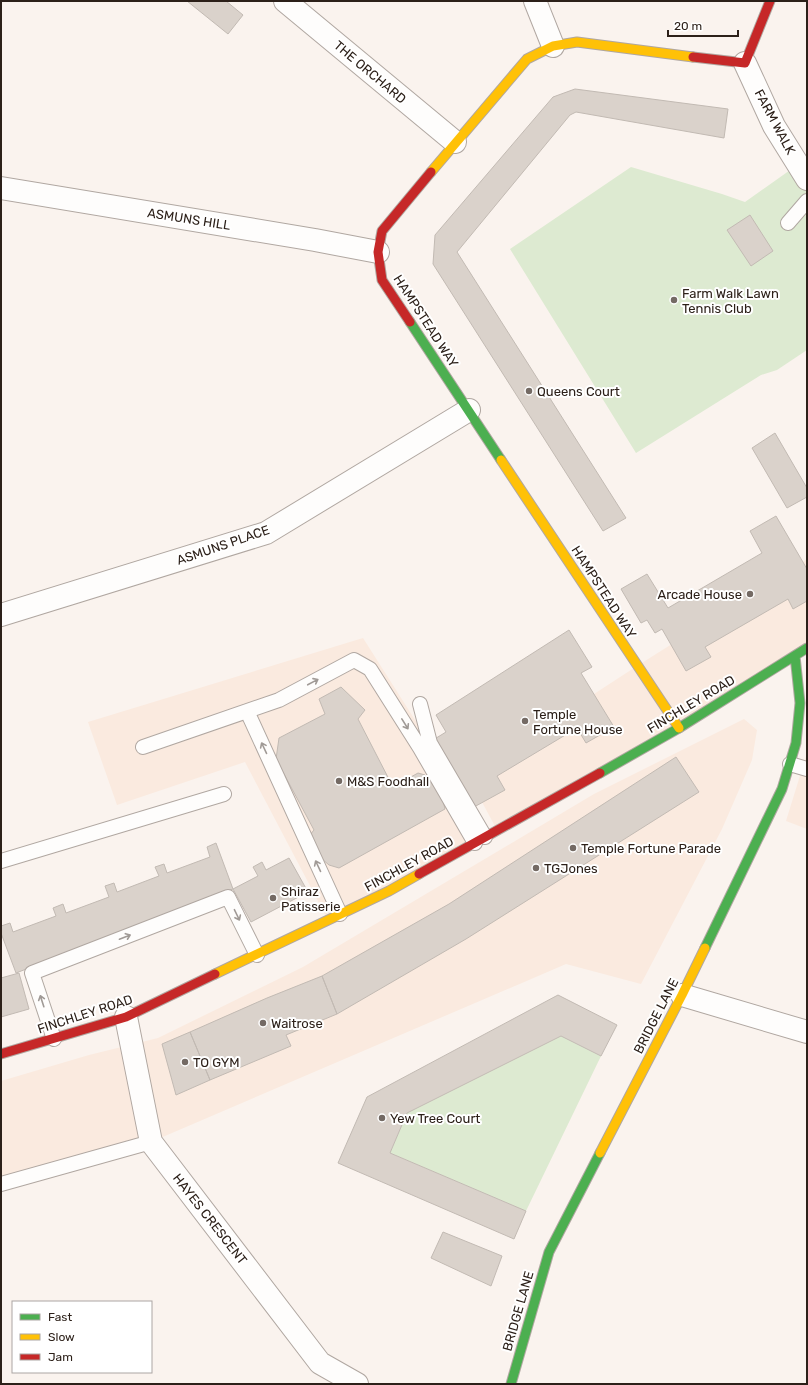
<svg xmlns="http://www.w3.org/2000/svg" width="808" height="1385" font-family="Rubik,sans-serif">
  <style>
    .built { fill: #faeadf }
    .green { fill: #ddead1 }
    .building { fill: #dad2cb; stroke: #c2bab3 }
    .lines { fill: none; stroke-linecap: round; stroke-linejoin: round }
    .lane-casing { stroke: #b0a7a1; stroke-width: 16 }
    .street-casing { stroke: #b0a7a1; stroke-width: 24 }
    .fast-casing { stroke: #b0a7a1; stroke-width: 11 }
    .slow-casing { stroke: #b0a7a1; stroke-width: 11 }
    .jam-casing { stroke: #b0a7a1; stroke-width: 11 }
    .lane { stroke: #fefdfc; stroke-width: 14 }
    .street { stroke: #fefdfc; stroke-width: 22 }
    .fast { stroke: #4caf50; stroke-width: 9 }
    .slow { stroke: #ffc107; stroke-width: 9 }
    .jam { stroke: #c62828; stroke-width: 9 }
    .oneway { stroke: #a09a96 }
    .poi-dot { fill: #746a64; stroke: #fff; stroke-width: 1.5 }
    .labels { text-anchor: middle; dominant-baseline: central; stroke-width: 4; stroke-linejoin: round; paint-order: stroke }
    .street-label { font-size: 13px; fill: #2c2019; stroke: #fff }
    .poi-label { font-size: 13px; fill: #2c2019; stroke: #fff; text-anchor: start }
  </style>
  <rect width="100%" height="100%" fill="#faf3ee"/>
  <path class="built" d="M807,559V648L497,830L468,776L637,666Z
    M363,638L488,835L328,920L245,762L117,805L88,722Z
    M744,719L757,730L752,760L722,829L641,984L566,964L151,1142L1,1184V1081L89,1055L158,1038L303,967L594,794Z
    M807,753V829L786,821Z"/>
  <path class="green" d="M631,167L722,194L745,202L793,168L807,189V350L777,370L761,375L636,453L510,249Z
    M561,1036L601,1056L526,1211L390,1153L407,1113Z"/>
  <path class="building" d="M187,1H226L243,15L228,34Z
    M575,89L728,109L724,138L576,112L570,115L457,252L626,518L603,531L433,264L435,235L553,97Z
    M750,215L773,251L751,266L727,230Z
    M775,433L807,488V497L787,508L752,448Z
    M776,516L807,569V601L793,609L788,599L705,647L711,657L686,671L662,629L655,633L647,620L641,623L621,589L647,574L668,608L762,553L750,531Z
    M569,630L592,667L581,673L614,727L586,743L577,728L497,776L505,790L474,807L433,740L446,732L436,715Z
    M341,687L365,710L358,719L393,787L418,773L425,775L442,797L445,809L339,868L329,865L322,859L309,836L314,830L276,759L279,738L325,714L319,699Z
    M676,757L699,792L466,939L337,1014L322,976L449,904Z
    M216,843L233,889L16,973L1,933V926L10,923L13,932L56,916L53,908L63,904L66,913L109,897L105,886L114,883L117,892L159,876L155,867L164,864L167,873L210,857L207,847Z
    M289,858L308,892L251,922L233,889L258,876L253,867L262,862L266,870Z
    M19,973L29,1009L1,1017V978Z
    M322,976L337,1014L286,1035L291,1046L210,1080L190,1032L267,998Z
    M558,995L617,1025L601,1056L561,1036L407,1113L390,1153L526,1211L514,1239L338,1163L367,1097Z
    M190,1032L210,1080L176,1095L162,1044Z
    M443,1232L502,1256L491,1286L431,1258Z"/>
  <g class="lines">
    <g class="lane-casing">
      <path id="lane" d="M788,223L807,201
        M420,704L430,743L485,837
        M247,711L340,914
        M143,747L279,700L354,660L370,669L420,748L475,843
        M790,764L807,769
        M1,861L224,794
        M54,1039L32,973L228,897L257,955
        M1,1184L151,1142"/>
    </g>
    <g class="street-casing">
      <path id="street" d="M285,1L455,142
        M535,1L553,46
        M745,63L774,126L807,179
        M1,188L315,240L378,252
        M1,615L266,533L469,410
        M682,995L807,1032
        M126,1017L151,1142L320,1363L357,1384"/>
    </g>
    <g class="fast-casing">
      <path id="fast" d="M410,322L501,460
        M600,773L679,728L807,648
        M705,948L782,789L796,743L800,703L795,656
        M511,1384L549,1252L600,1153"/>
    </g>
    <g class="slow-casing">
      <path id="slow" d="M431,172L527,59L553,46L577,42L693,57
        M501,460L679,728
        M215,974L389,891L419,874
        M600,1153L682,995L705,948"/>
    </g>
    <g class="jam-casing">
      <path id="jam" d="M693,57L745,63L770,1
        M410,322L382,280L378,252L382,231L431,172
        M419,874L600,773
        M1,1054L126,1017L215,974"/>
    </g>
    <use href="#lane" class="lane"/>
    <use href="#street" class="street"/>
    <use href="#fast" class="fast"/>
    <use href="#slow" class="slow"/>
    <use href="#jam" class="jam"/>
  </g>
  <defs><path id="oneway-shaft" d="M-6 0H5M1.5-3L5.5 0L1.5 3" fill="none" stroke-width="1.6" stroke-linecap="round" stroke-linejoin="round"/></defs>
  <g class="oneway">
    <use href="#oneway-shaft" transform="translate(313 682) rotate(-28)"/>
    <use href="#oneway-shaft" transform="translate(405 724) rotate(58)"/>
    <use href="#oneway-shaft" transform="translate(264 748) rotate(-115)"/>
    <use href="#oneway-shaft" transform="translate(318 866) rotate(-115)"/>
    <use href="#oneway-shaft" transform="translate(237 915) rotate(64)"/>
    <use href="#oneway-shaft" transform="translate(125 937) rotate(-21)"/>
    <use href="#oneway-shaft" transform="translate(42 1001) rotate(-108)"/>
  </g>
  <g class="poi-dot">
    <circle cx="674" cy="300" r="4"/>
    <circle cx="529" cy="391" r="4"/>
    <circle cx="750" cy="594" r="4"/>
    <circle cx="525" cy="721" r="4"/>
    <circle cx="339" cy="781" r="4"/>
    <circle cx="573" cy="848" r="4"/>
    <circle cx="536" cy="868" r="4"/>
    <circle cx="273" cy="898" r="4"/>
    <circle cx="263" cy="1023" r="4"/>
    <circle cx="185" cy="1062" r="4"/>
    <circle cx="382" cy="1118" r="4"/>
  </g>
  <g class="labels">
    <g class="street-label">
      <text transform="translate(370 72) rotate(40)">THE ORCHARD</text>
      <text transform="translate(775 122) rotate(62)">FARM WALK</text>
      <text transform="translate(189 219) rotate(9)">ASMUNS HILL</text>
      <text transform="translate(426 321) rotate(57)">HAMPSTEAD WAY</text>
      <text transform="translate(223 545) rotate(-19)">ASMUNS PLACE</text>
      <text transform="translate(604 592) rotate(57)">HAMPSTEAD WAY</text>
      <text transform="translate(691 704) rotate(-31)">FINCHLEY ROAD</text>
      <text transform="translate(409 864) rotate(-29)">FINCHLEY ROAD</text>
      <text transform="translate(85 1014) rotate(-18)">FINCHLEY ROAD</text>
      <text transform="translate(656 1016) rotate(-63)">BRIDGE LANE</text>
      <text transform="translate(210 1219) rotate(52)">HAYES CRESCENT</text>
      <text transform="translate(518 1311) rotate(-74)">BRIDGE LANE</text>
    </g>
    <g class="poi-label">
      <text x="682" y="293">Farm Walk Lawn<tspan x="682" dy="15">Tennis Club</tspan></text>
      <text x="537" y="391">Queens Court</text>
      <text x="742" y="594" text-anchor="end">Arcade House</text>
      <text x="533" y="714">Temple<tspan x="533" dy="15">Fortune House</tspan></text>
      <text x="347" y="781">M&amp;S Foodhall</text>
      <text x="581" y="848">Temple Fortune Parade</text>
      <text x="544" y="868">TGJones</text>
      <text x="281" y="891">Shiraz<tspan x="281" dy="15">Patisserie</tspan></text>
      <text x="271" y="1023">Waitrose</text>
      <text x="193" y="1062">TO GYM</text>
      <text x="390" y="1118">Yew Tree Court</text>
    </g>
  </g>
  <rect width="808" height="1385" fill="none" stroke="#2c2019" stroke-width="4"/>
  <rect x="12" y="1301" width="140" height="72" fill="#ffffff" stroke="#aba6a3"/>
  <rect x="20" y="1314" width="20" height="6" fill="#4caf50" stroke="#aba6a3"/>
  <text x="48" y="1321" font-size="12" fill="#2c2019">Fast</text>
  <rect x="20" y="1334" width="20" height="6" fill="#ffc107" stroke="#aba6a3"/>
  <text x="48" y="1341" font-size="12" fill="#2c2019">Slow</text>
  <rect x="20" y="1354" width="20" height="6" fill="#c62828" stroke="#aba6a3"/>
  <text x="48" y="1361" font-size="12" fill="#2c2019">Jam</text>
  <path d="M668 30v6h70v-6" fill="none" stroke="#2c2019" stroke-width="2"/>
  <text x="674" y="30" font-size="12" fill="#2c2019" stroke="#ffffff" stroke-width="3" paint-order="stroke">20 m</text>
</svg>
